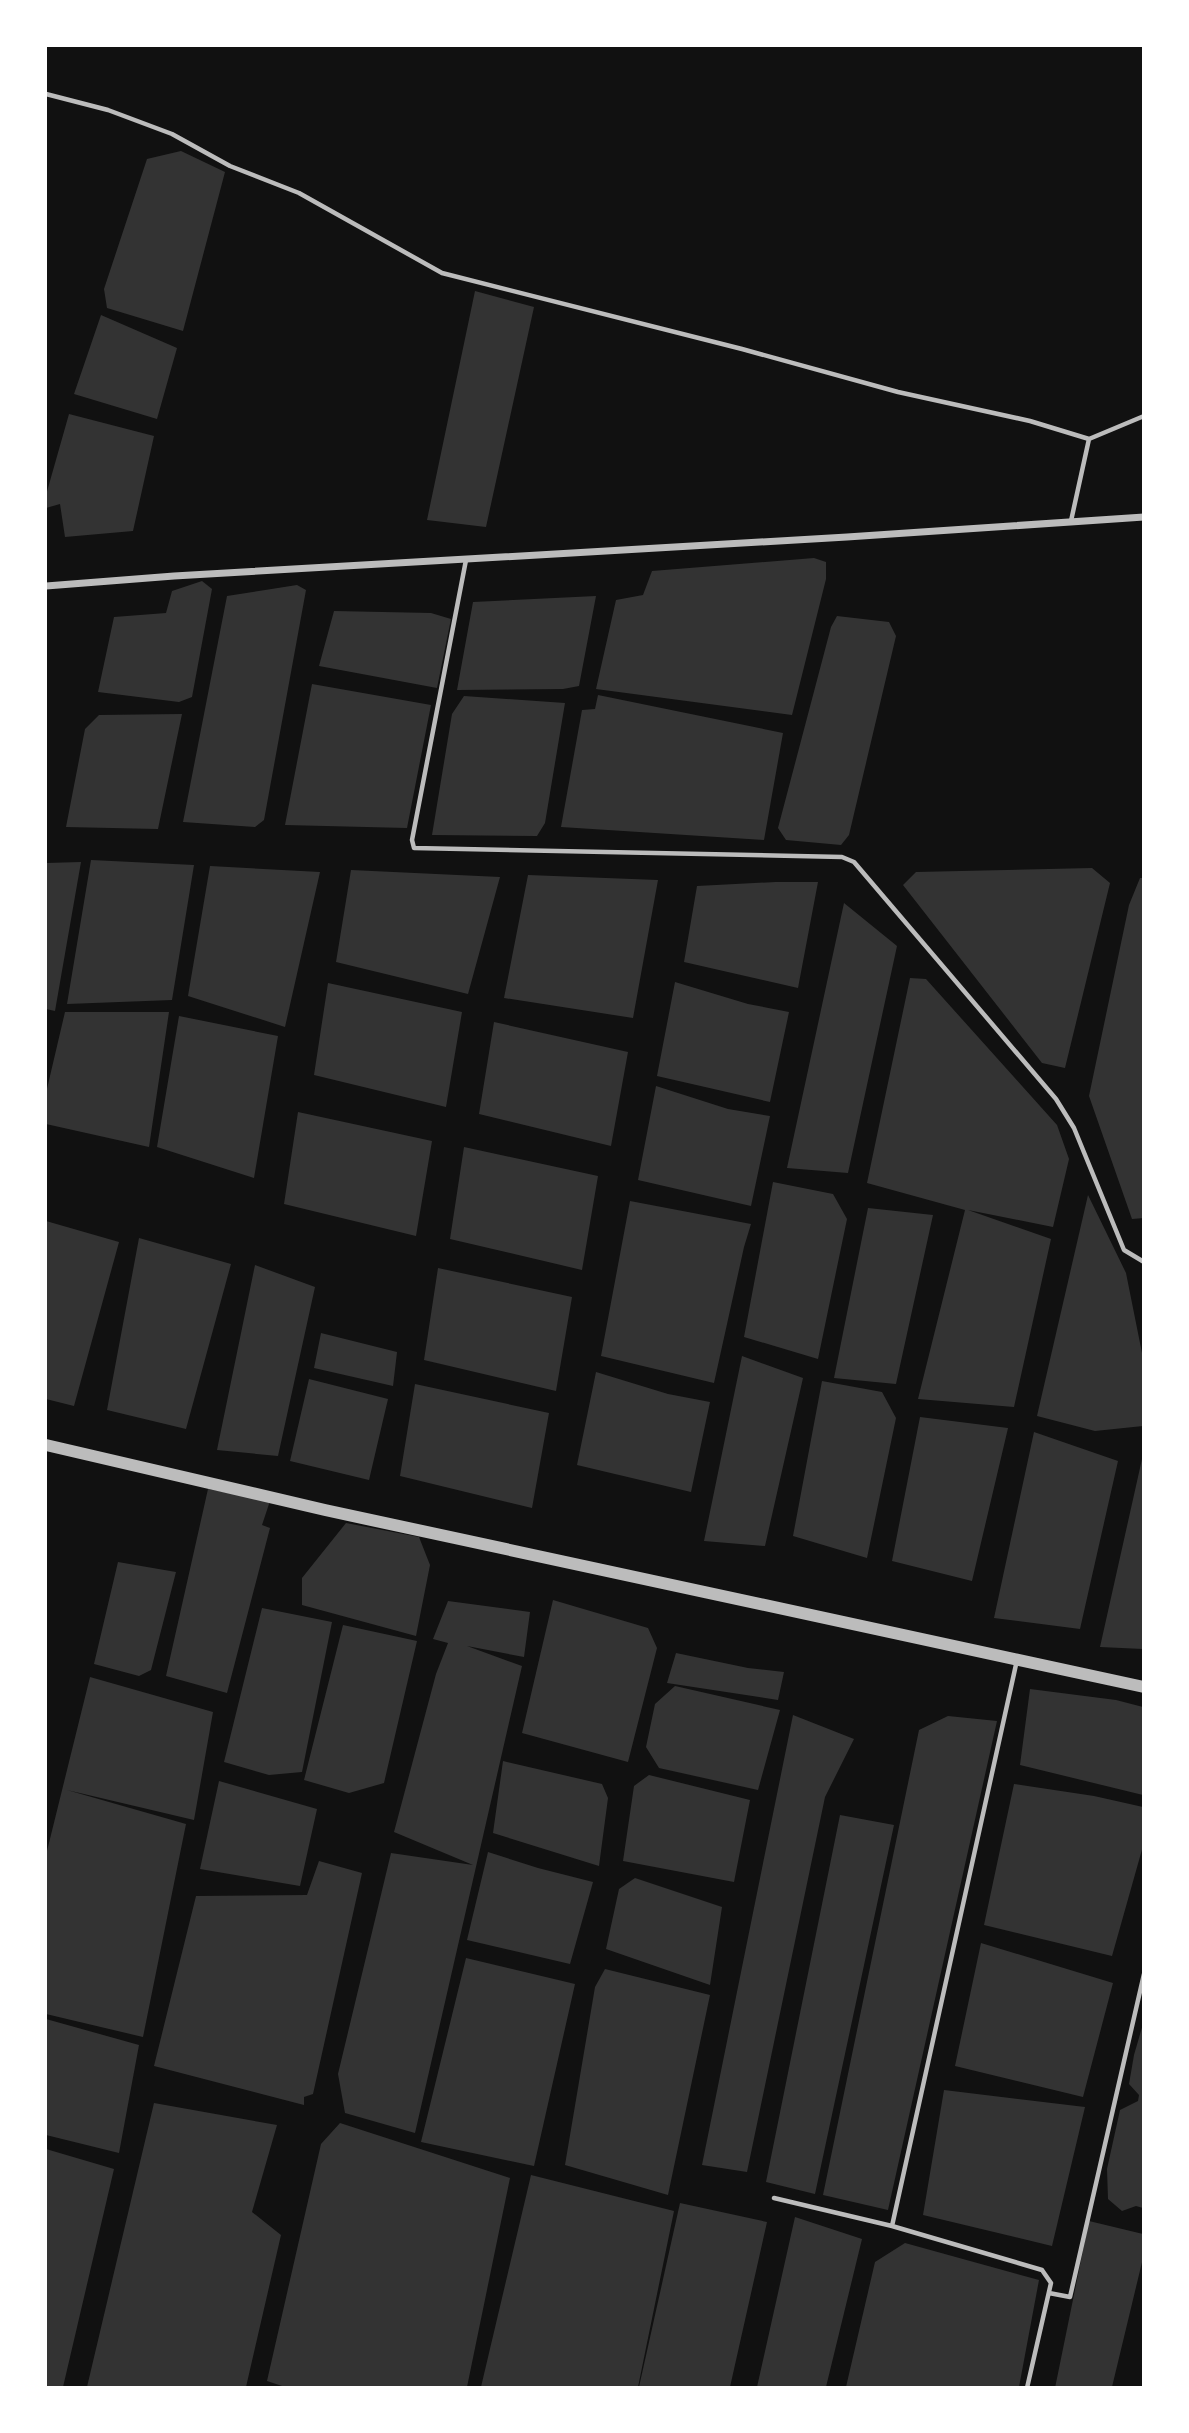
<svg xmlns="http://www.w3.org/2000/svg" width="1189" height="2433" font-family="Karla,sans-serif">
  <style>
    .water { fill: #333 }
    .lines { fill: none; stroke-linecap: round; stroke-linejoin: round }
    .service { stroke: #bcbcbc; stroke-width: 4.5 }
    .minor { stroke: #bcbcbc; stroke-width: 7 }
    .tertiary { stroke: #bcbcbc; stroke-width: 12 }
  </style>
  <rect width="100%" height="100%" fill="#111"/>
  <path class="water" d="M181,151L225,172L183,331L107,308L104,289L147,159Z
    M475,291L534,307L486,527L427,520Z
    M101,315L177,348L157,419L74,394Z
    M69,414L154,436L133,531L65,537L60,504L46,508V495Z
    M814,558L826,562V579L792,715L596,689L616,600L643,595L652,571Z
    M202,581L212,589L192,697L179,702L98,692L114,617L166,613L172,591Z
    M297,585L306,590L264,820L255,827L183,822L227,596Z
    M596,596L579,686L563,689L457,690L473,602Z
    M334,611L431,613L451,619L437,688L319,666Z
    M837,616L889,622L896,636L849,835L841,845L786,840L778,828L831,627Z
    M312,684L431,705L407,828L285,825Z
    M598,695L783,733L764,840L561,827L582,710L595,709Z
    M464,696L565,703L545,823L537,836L432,835L452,714Z
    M182,714L158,829L66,827L85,729L99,715Z
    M91,860L194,865L172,1000L67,1004Z
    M81,862L55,1011L46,1009V863Z
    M210,866L320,872L285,1027L188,996Z
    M1092,868L1110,883L1065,1068L1042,1063L903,885L916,872Z
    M351,870L500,877L468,994L336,962Z
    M528,875L658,880L633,1018L504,998Z
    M1140,878H1143L1144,1218L1132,1219L1089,1096L1129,905Z
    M776,882H818L798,988L684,962L697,886Z
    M844,903L897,946L848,1173L787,1168Z
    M910,978L926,979L1057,1125L1069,1159L1053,1227L968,1210L1051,1239L1014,1407L918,1399L965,1210L867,1183Z
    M675,982L748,1004L789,1012L770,1102L657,1076Z
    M328,983L462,1012L446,1107L314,1075Z
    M65,1012H169L149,1147L46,1124V1093Z
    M179,1016L278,1036L254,1178L157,1147Z
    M494,1022L628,1052L611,1146L479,1114Z
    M656,1086L728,1109L770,1116L751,1206L638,1180Z
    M298,1112L432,1141L416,1236L284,1204Z
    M464,1147L598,1176L582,1270L450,1239Z
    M773,1182L833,1194L847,1219L818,1359L744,1337Z
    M1088,1195L1126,1273L1143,1358V1426L1095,1431L1037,1416Z
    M630,1201L751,1224L744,1247L714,1383L601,1356Z
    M868,1208L933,1215L896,1384L834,1378Z
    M46,1221L119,1242L74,1406L46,1399Z
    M139,1238L231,1264L186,1429L107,1410Z
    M255,1265L315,1287L278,1456L217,1450Z
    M438,1268L572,1297L556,1391L424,1360Z
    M321,1333L397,1352L393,1386L314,1368Z
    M742,1356L803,1378L765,1546L704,1541Z
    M596,1372L668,1394L710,1402L691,1492L577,1465Z
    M309,1379L388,1399L369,1480L290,1461Z
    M822,1381L882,1392L896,1418L867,1558L793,1536Z
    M415,1384L549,1413L532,1508L400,1476Z
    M920,1417L1008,1428L972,1581L892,1561Z
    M1034,1432L1118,1461L1080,1629L994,1618Z
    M1143,1458V1649L1100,1647L1142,1459Z
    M208,1489L270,1501L262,1525L270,1528L227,1693L166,1676Z
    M346,1523L419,1537L430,1565L416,1636L302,1605V1578Z
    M118,1562L176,1572L151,1670L139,1676L94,1664Z
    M553,1600L648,1628L657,1648L628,1762L522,1733Z
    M448,1601L530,1612L524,1657L467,1646L522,1666L415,2133L345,2113L338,2074L391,1853L473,1865L394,1832L436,1674L448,1643L433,1639Z
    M262,1608L332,1622L302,1772L269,1775L224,1762Z
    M343,1625L417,1641L384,1783L349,1793L304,1780Z
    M676,1653L748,1668L784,1672L778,1700L667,1683Z
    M90,1677L213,1712L194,1820L67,1790L186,1824L143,2037L46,2014V1855Z
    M675,1686L780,1710L758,1790L659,1768L646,1747L655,1704Z
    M1030,1689L1116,1700L1143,1707V1795L1020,1765Z
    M793,1715L854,1739L825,1797L747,2172L702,2165Z
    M948,1716L997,1721L888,2210L823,2195L919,1730Z
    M503,1761L602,1784L608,1798L599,1866L493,1833Z
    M649,1775L750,1800L734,1882L623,1861L634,1786Z
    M219,1781L317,1809L300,1886L200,1869Z
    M1014,1784L1094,1796L1143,1807V1846L1112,1956L984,1925Z
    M840,1815L894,1825L815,2194L766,2182Z
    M488,1852L538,1868L593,1882L570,1964L467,1940Z
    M319,1861L362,1873L313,2094L304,2097V2105L154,2066L196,1896L307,1895Z
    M635,1878L722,1907L710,1985L606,1949L619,1889Z
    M981,1943L1113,1983L1083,2097L955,2066Z
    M466,1958L575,1984L534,2166L421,2142Z
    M605,1969L710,1995L668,2195L565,2165L595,1987Z
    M46,2019L139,2045L119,2153L46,2135Z
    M1143,2024V2208L1136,2206L1122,2211L1108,2199L1107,2169L1120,2110L1138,2101L1139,2095L1129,2084L1134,2055Z
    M944,2090L1085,2107L1052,2246L923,2215Z
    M154,2103L277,2125L252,2212L281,2235L246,2387H87Z
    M340,2123L510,2178L467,2387L288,2388L267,2381L321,2144Z
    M46,2149L114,2169L63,2387H46Z
    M531,2175L674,2211L638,2387H481Z
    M680,2203L767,2222L730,2387H639Z
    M795,2217L862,2239L826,2387H757Z
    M1089,2221L1143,2234V2258L1112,2387L1055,2388Z
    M905,2243L1039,2280L1019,2387H846L875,2262Z"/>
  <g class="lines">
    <path class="service" d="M46,94L108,110L172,134L230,166L299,193L442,273L742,349L898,392L1030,421L1089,439L1071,521
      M1089,439L1144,416
      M466,560L412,840L414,848L842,857L854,862L1056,1099L1074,1128L1124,1250L1144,1262
      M774,2198L892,2226L1042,2270L1051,2283L1027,2388
      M892,2226L1017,1660
      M1049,2293L1070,2297L1144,1974"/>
    <path class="minor" d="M46,586L174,576L847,537L1144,517"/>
    <path class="tertiary" d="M46,1445L325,1510L1144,1687"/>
  </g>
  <rect width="1189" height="2433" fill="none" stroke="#ffffff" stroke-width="94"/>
</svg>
